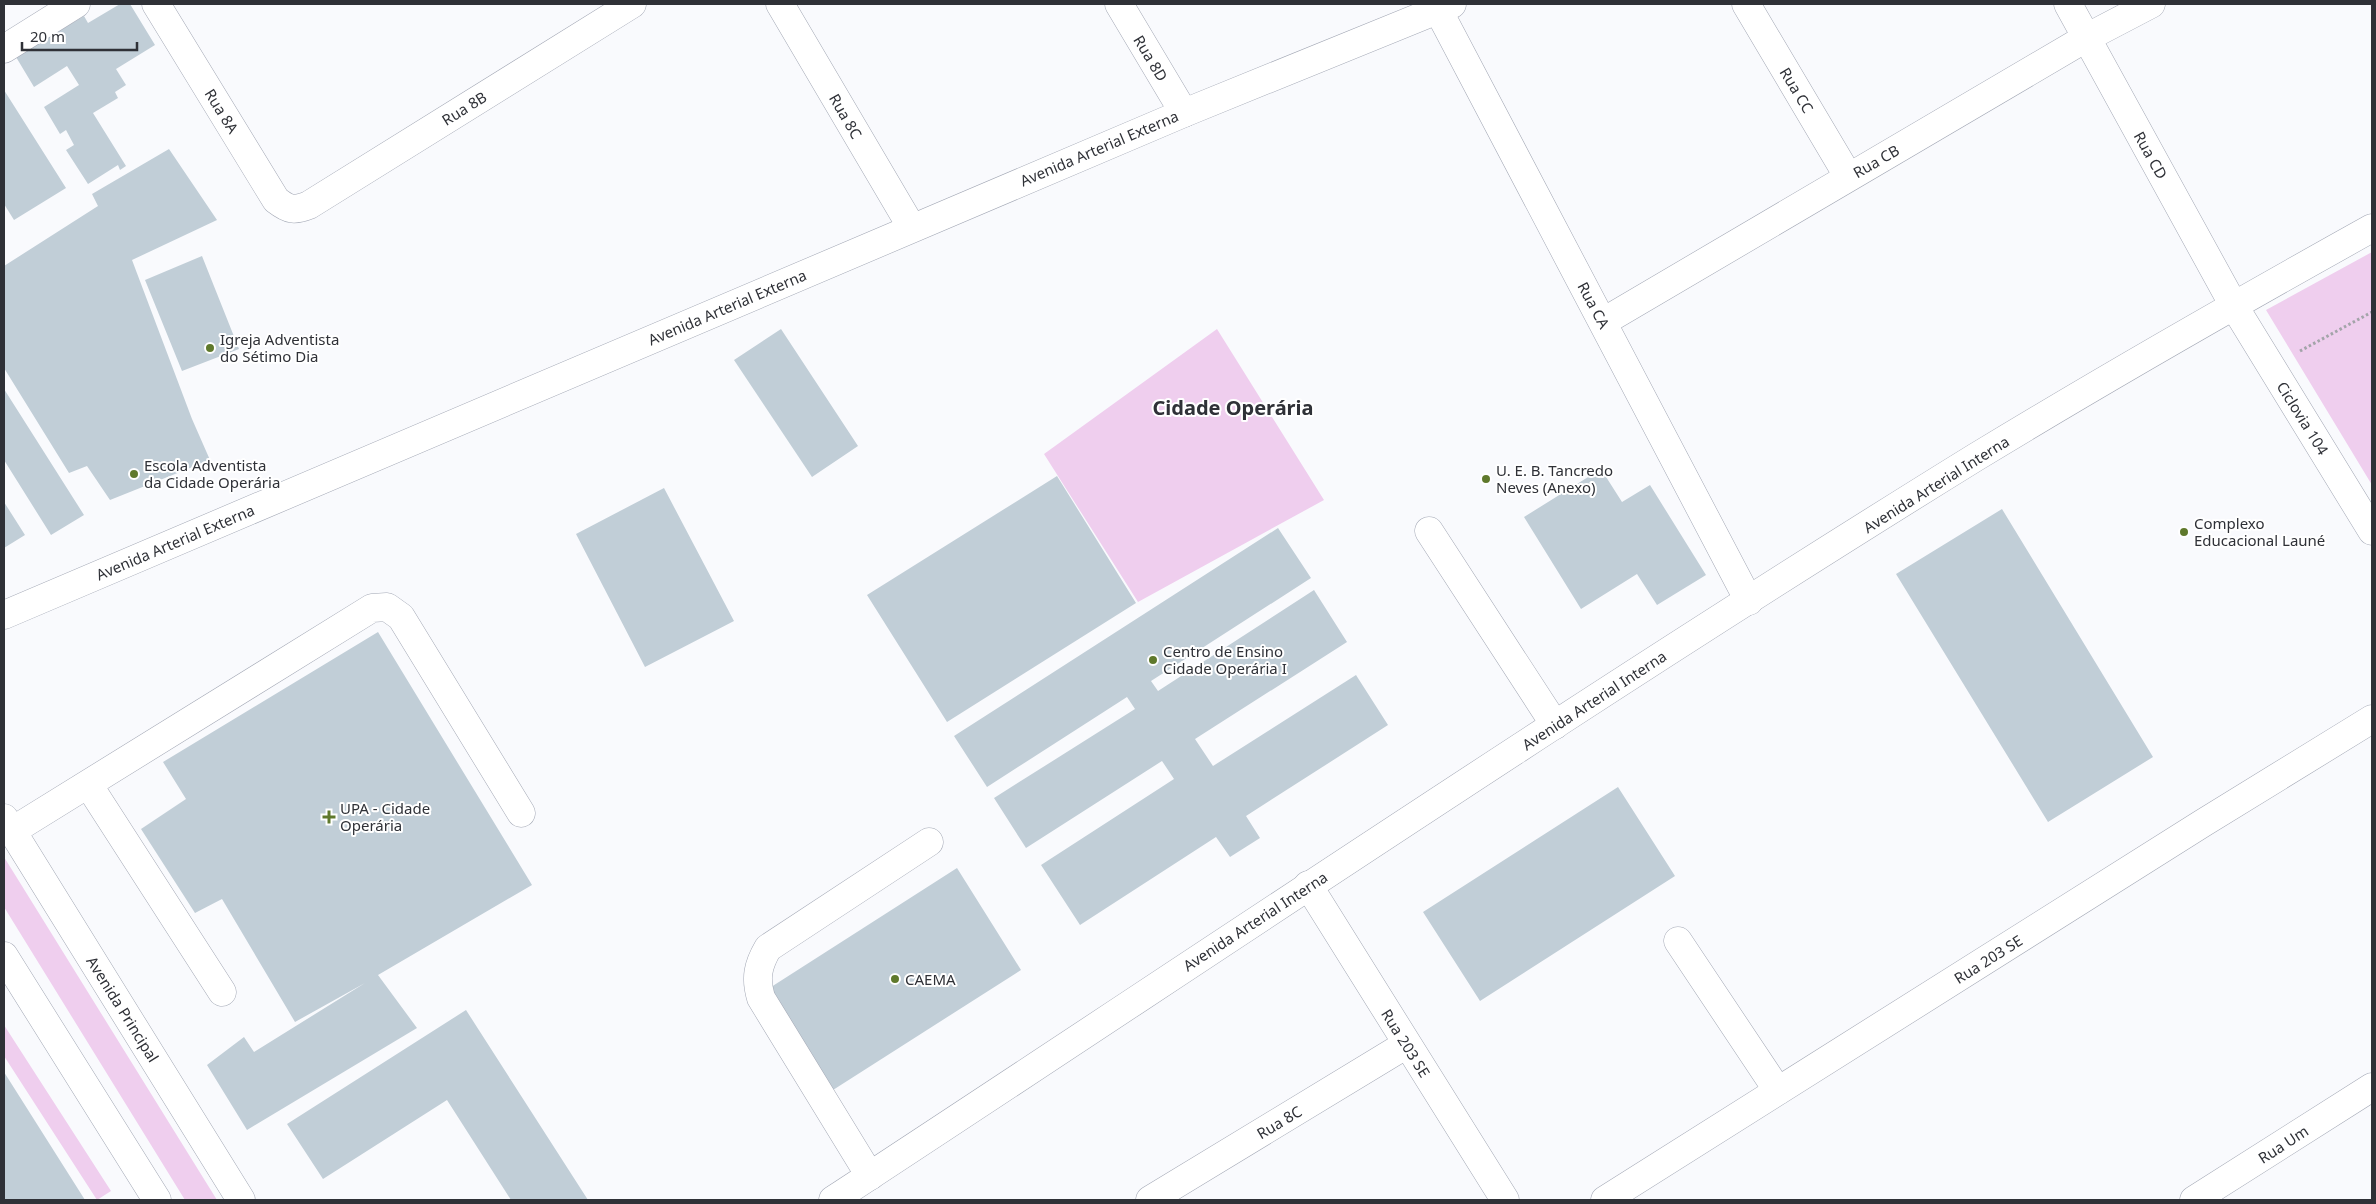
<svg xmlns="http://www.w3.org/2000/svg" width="2376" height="1204" font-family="'Noto Sans',sans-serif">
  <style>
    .green { fill: #efceee }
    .building { fill: #c1ced7 }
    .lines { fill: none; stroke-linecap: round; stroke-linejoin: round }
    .minor-casing { stroke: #a3a8b5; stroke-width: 29 }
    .major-casing { stroke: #a3a8b5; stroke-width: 29 }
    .path { stroke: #a3a4a9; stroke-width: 3; stroke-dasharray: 2.5 2.5; stroke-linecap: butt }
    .minor { stroke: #fff; stroke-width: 28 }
    .major { stroke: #fff; stroke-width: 28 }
    .poi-dot { fill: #5f792c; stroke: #fff; stroke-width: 2 }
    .labels { text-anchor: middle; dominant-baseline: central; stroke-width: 4; stroke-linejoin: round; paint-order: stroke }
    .street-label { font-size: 15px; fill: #2f3137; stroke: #fff }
    .poi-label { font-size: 15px; fill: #2f3137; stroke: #fff; text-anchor: start }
    .district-label { font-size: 20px; font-weight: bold; fill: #2f3137; stroke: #fff }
  </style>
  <rect width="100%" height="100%" fill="#f9fafd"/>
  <path class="green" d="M2372,252V485L2266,310Z
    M1217,329L1324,500L1138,602L1044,454Z
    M4,857L217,1200H185L4,907Z
    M4,1025L111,1191L97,1200L4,1056Z"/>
  <path class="building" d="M120,4H130L155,45L116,69L126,85L115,92L118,98L93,113L126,166L120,170L118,165L88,184L66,150L74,145L66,130L60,134L44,107L79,85L67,66L34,87L16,57L84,16L88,23Z
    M4,90L66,188L14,220L4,204Z
    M169,149L217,220L132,260L192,419L210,460L110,500L87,466L69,473L4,368V266L98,206L92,194Z
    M202,256L239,349L182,371L145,280Z
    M781,329L858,446L812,477L734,360Z
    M4,389L84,515L51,535L4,460Z
    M1601,469L1622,502L1650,485L1706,575L1657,605L1637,574L1581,609L1524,517Z
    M1057,476L1136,603L947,722L867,595Z
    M664,488L734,621L645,667L576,534Z
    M4,502L25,535L4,548Z
    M2002,509L2153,757L2048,822L1896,574Z
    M1278,528L1311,578L1151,681L1158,691L1314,590L1347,642L1195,739L1213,766L1356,675L1388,725L1246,816L1260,838L1230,857L1216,837L1080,925L1041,865L1174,779L1162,761L1026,848L994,798L1135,709L1127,697L987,787L954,736Z
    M378,632L532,885L378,975L417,1028L247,1130L207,1065L244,1037L254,1052L365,983L295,1022L222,899L195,913L141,829L186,799L163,762Z
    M1618,787L1675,876L1480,1001L1423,912Z
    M957,868L1021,970L833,1090L768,989Z
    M466,1010L588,1200H511L447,1100L323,1179L287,1124Z
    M4,1072L85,1200H4Z"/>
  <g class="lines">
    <g class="minor-casing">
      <path id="minor" d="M156,4L276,200C289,210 294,211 309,205L632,4
        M780,4L912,228
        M1119,4L1184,113
        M1435,4L1749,601
        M1746,4L1848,176
        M2068,4L2234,306L2372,531
        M4,49L76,4
        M1603,322L2086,38L2151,4
        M1429,531L1555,725
        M88,784L222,992
        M12,831L372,608L387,607L401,617L521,813
        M1308,885L1505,1200
        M1678,941L1778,1091
        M870,1176L761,998C755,978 758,965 768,948L929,842
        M1150,1200L1407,1044
        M1605,1200L2203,823L2372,719
        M2194,1200L2372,1087"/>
    </g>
    <g class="major-casing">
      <path id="major" d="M4,615L1184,113L1452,4
        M4,818L241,1200
        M4,956L157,1200
        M833,1200C1213,951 1589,696 1976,457C2106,378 2239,302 2372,228"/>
    </g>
    <path class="path" d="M2300,351L2372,312"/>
    <use href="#minor" class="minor"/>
    <use href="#major" class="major"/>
  </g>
  <g class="poi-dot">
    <circle cx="210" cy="348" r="5"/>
    <circle cx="134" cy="474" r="5"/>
    <circle cx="1486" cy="479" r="5"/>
    <circle cx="2184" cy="532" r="5"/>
    <circle cx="1153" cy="660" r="5"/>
    <path d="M326.5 809.5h5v5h5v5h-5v5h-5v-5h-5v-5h5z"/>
    <circle cx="895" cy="979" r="5"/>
  </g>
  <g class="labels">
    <g class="street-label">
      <text transform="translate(1151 58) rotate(59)">Rua 8D</text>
      <text transform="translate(1797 90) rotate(59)">Rua CC</text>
      <text transform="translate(464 108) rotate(-32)">Rua 8B</text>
      <text transform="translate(222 111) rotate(58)">Rua 8A</text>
      <text transform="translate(846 116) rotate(60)">Rua 8C</text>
      <text transform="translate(1099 148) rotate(-23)">Avenida Arterial Externa</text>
      <text transform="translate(2151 155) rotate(61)">Rua CD</text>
      <text transform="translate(1876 161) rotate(-30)">Rua CB</text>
      <text transform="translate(1594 305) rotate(62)">Rua CA</text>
      <text transform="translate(727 307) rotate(-23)">Avenida Arterial Externa</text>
      <text transform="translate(2303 418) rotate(58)">Ciclovia 104</text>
      <text transform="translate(1936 484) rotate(-32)">Avenida Arterial Interna</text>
      <text transform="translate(175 542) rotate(-23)">Avenida Arterial Externa</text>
      <text transform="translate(1594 700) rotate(-33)">Avenida Arterial Interna</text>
      <text transform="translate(1255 921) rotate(-33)">Avenida Arterial Interna</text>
      <text transform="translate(1988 959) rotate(-32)">Rua 203 SE</text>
      <text transform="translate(123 1009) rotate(58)">Avenida Principal</text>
      <text transform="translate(1406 1043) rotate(58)">Rua 203 SE</text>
      <text transform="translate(1279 1122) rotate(-31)">Rua 8C</text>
      <text transform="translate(2283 1144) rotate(-33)">Rua Um</text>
    </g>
    <g class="poi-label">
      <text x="220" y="339">Igreja Adventista<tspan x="220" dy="17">do Sétimo Dia</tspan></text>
      <text x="144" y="465">Escola Adventista<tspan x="144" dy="17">da Cidade Operária</tspan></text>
      <text x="1496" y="470">U. E. B. Tancredo<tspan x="1496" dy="17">Neves (Anexo)</tspan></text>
      <text x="2194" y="523">Complexo<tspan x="2194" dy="17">Educacional Launé</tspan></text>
      <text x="1163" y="651">Centro de Ensino<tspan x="1163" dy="17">Cidade Operária I</tspan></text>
      <text x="340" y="808">UPA - Cidade<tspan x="340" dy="17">Operária</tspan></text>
      <text x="905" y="979">CAEMA</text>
    </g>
    <g class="district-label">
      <text x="1233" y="407">Cidade Operária</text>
    </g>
  </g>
  <rect width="2376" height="1204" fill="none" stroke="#2f3137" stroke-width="10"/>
  <path d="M22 42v8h115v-8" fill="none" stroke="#2f3137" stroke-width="2.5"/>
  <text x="30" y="42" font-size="15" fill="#2f3137" stroke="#ffffff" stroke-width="4" paint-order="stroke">20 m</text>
</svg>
